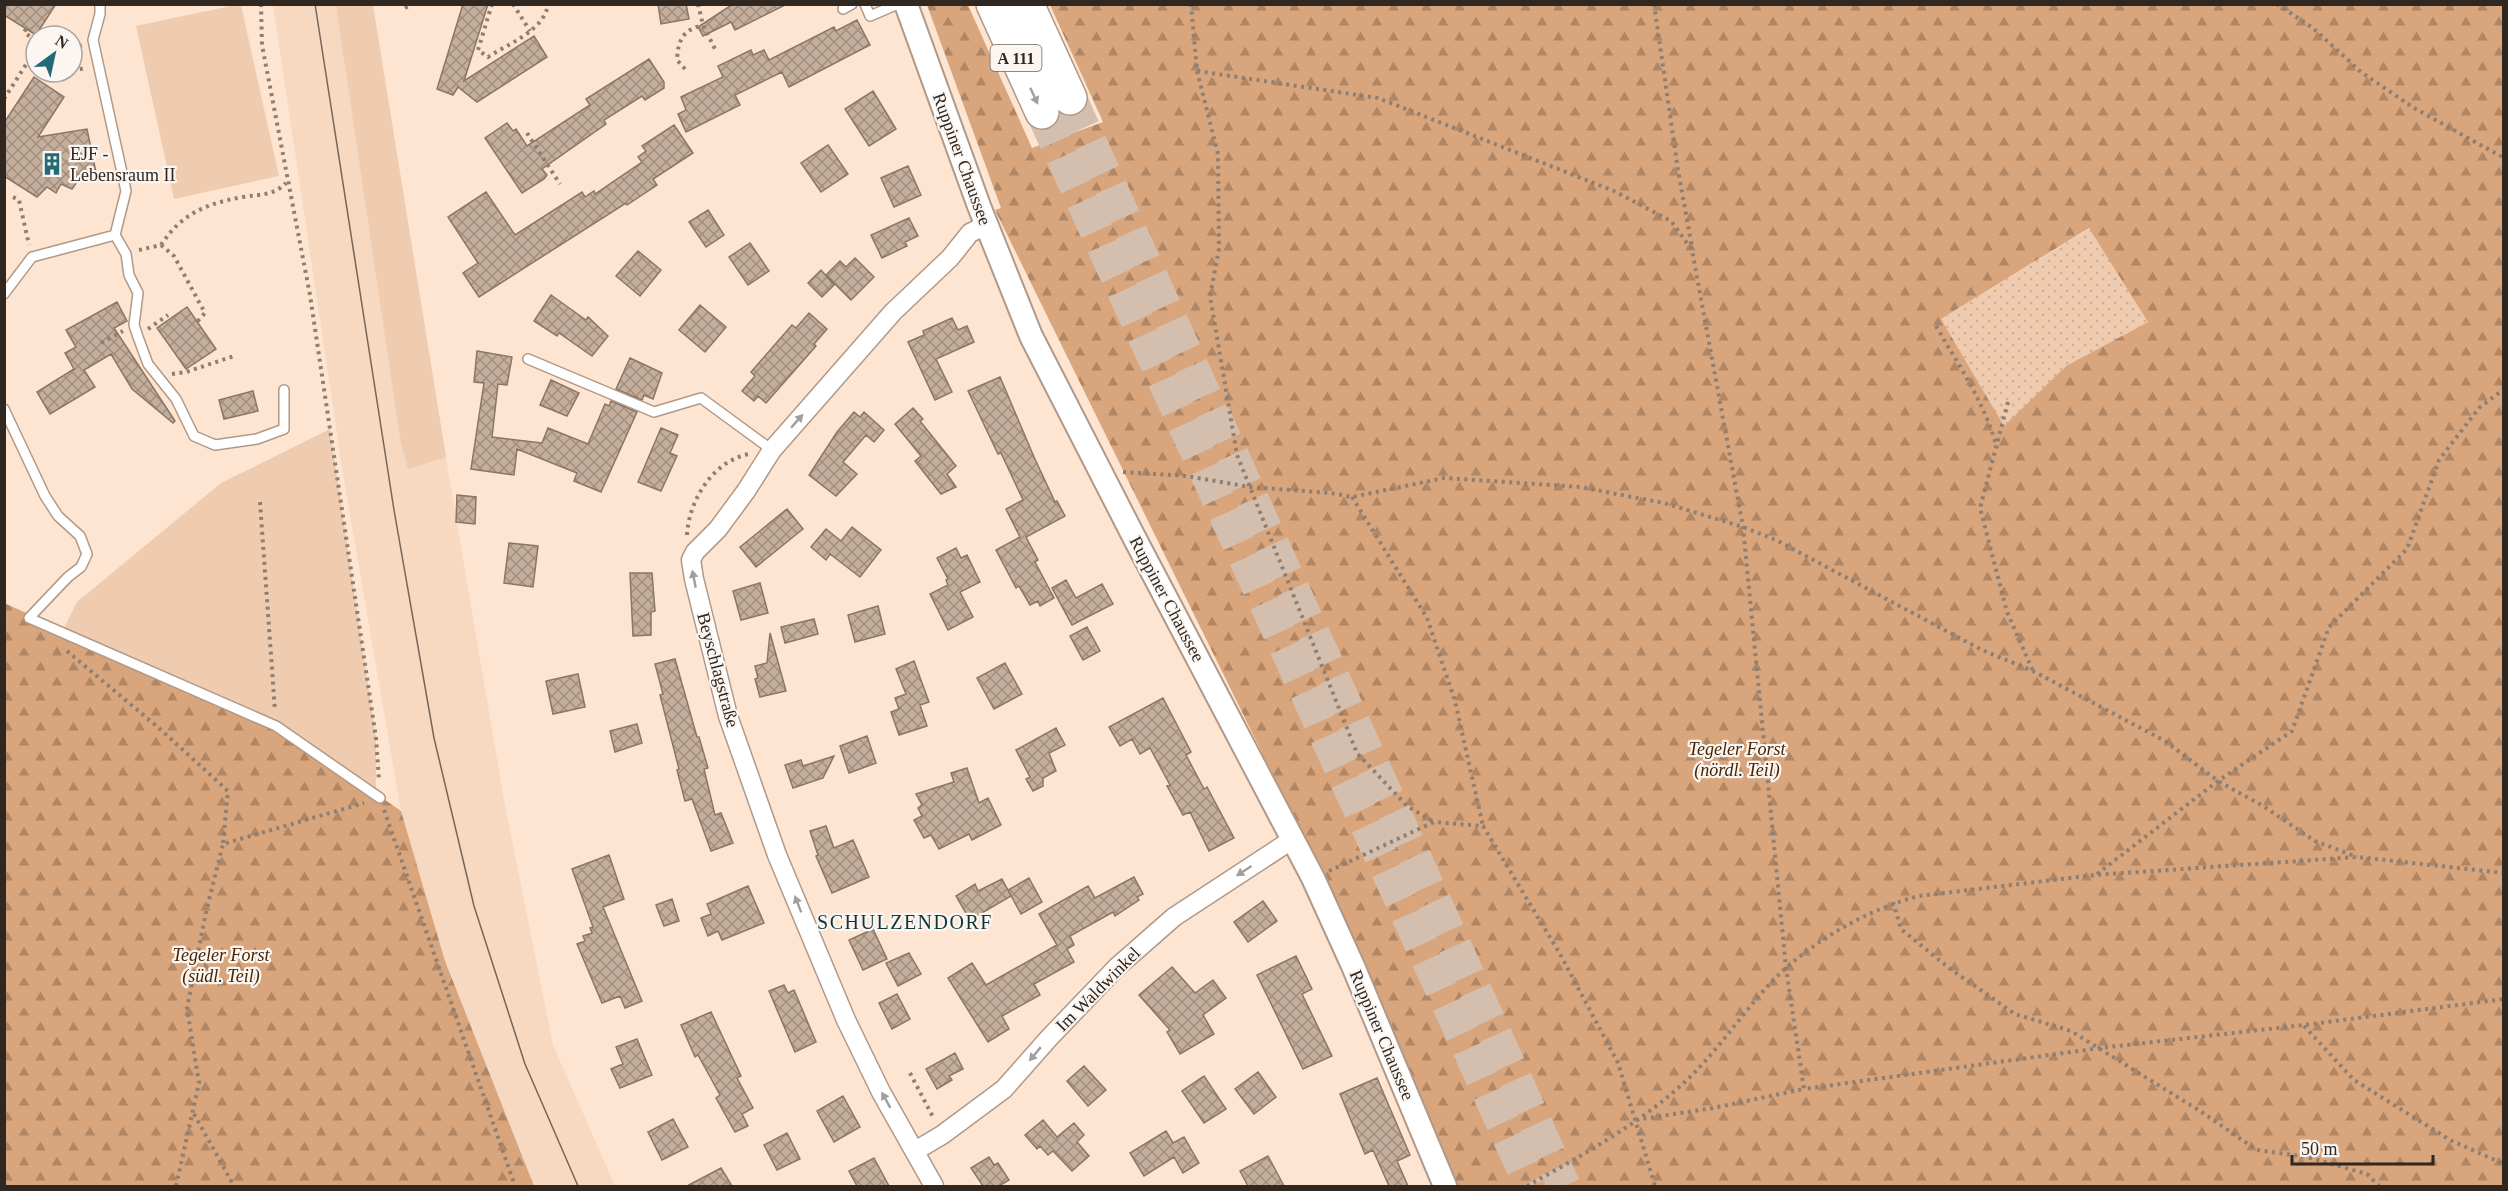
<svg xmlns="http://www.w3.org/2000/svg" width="2508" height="1191" font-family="'Times New Roman',serif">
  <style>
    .built { fill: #f7d8c0 }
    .grass { fill: url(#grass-dots) }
    .forest { fill: url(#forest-firs); fill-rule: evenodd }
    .garden { fill: #efcbb0 }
    .building { fill: url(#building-cross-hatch); stroke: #8b7564; stroke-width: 1.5 }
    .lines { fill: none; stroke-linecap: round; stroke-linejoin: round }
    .motorway-tunnel { stroke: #d4bfae; stroke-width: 33; stroke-dasharray: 33 16; stroke-linecap: butt }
    .service-casing { stroke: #b09988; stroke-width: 12 }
    .minor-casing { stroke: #b09988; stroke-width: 21 }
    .tertiary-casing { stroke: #b09988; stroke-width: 26 }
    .motorway-casing { stroke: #b09988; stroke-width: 36 }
    .path { stroke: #8e7f72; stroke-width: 4; stroke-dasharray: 3 4.5; stroke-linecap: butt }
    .service { stroke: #fff; stroke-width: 9 }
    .minor { stroke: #fff; stroke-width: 18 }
    .tertiary { stroke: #fff; stroke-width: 22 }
    .motorway { stroke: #fff; stroke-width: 33 }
    .tram { stroke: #74665b; stroke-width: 1.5 }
    .oneway { fill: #a29e9b }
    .labels { text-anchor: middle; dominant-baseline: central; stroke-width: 4.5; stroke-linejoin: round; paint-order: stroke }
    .shield { fill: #fbf6f2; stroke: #6d655f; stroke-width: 1.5 }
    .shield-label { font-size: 16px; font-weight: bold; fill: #302720 }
    .poi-label { font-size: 18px; fill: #302720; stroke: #fbf6f2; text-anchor: start }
    .street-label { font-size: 18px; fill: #302720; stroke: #fbf6f2 }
    .park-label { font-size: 18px; font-style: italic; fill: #472504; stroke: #fbf6f2 }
    .neighbourhood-label { font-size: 20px; letter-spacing: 1.5px; fill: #123439; stroke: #fbf6f2 }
  </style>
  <defs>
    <pattern id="grass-dots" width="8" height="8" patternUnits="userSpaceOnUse" patternTransform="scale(1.5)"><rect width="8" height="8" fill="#efcbb0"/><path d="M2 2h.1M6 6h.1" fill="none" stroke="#cdae97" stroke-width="1.8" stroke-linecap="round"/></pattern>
    <pattern id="forest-firs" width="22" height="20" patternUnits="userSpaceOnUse" patternTransform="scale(1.5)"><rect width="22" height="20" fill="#d9a57c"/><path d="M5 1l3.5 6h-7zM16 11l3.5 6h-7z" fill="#b08665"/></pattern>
    <pattern id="building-cross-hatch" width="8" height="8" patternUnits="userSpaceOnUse" patternTransform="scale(1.5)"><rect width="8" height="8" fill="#c5ae9c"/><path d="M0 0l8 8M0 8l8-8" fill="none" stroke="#a08e7f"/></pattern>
  </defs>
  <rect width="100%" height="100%" fill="#fde5d2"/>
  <path class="built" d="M273,5H369L505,806L553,1045L615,1186H534L445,961L401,811L343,474Z"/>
  <path class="grass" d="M2090,228L2148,322L2066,366L2004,427L1941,319Z"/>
  <path class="forest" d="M927,5H968L1032,148L1103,122L1050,5H2503V1186H1454L1331,893L995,210L1001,208ZM2089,228L2148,322L2066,366L2004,426L1941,319Z
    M4,603L276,724L401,811L445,961L534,1186H5Z"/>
  <path class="garden" d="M235,5H241L279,176L174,199L136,26Z
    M336,5H373L446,457L408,469L401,444Z
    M330,429L376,738V793L276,724L63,630L77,602L221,483Z"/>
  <path class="building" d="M4,4H56L36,35L4,15Z
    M463,4H488L464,81L534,36L547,57L477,102L458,87L453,95L437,89Z
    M658,4H686L689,19L661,24Z
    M733,4H787L735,30L731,22L703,36L698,27Z
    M857,20L870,45L789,87L782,72L735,95L740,105L686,132L678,114L686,110L681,97L723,77L718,66L751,50L753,55L764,50L769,60L834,27L836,31Z
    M649,59L664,82V88L645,100L642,96L604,120L606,124L542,169L547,175L544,179L522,193L485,138L507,123L513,131L516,129L527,146L590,105L586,99Z
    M34,77L64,97L38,137L87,129L97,177L79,179L72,189L61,184L56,193L47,187L37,197L4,176V123Z
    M873,91L896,129L869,146L845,109Z
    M674,125L693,153L653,179L657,185L627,205L626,203L479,297L463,273L478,263L448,217L486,192L515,235L582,192L585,197L594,191L595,194L642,162L638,157L646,151L642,146Z
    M828,145L848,174L821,192L801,163Z
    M908,166L921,195L894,207L881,178Z
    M708,210L724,235L706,247L689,222Z
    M909,218L918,236L905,242L907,246L882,258L871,235Z
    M750,243L769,271L748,285L729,257Z
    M638,251L661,270L640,296L616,276Z
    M855,258L874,277L851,300L826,275L840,261L846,267Z
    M821,270L834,285L822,297L808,283Z
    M551,295L586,320L588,317L608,336L592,356L559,333L557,336L534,321Z
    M117,302L127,321L114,328L175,421L173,423L132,389L111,354L84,370L95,387L50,414L37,392L74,369L65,353L76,347L66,330Z
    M700,305L726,327L705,352L679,330Z
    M187,307L216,349L186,369L157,328Z
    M809,313L827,329L814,344L816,346L766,403L758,396L754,401L742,391L755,376L751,372L792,325L796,328Z
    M952,318L958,330L967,326L974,342L936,359L952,392L935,400L908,342L924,335L923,331Z
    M477,351L512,357L507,385L498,384L492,437L542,443L548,428L588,444L605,404L609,406L611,401L637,412L601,492L574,481L577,473L517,449L514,475L471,469L484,383L474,382Z
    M630,358L662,373L653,399L644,395L642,400L616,389Z
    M1000,377L1034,457L1055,502L1057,501L1065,516L1026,537L1038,560L1035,562L1054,598L1040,606L1038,601L1030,605L1019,586L1016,588L996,550L1020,537L1006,509L1023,500L1001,453L998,454L968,391Z
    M551,380L579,393L567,416L540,405Z
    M253,391L258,411L224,419L219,400Z
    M913,408L923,419L920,421L956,466L947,474L956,487L941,494L915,461L921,456L895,424Z
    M854,412L860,417L864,412L884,430L874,442L866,435L843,462L857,474L836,496L809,475L837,432Z
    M661,428L678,435L670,453L677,456L661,491L638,482Z
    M457,495L476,497L475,524L456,522Z
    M787,509L803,529L756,567L740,547Z
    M852,527L881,550L860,577L830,554L826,560L811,547L826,529L841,541Z
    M509,543L538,546L533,587L504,583Z
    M956,548L961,558L967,555L980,582L960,592L973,617L948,630L930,594L948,585L946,580L948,579L937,558Z
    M630,573H652L655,611L651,612V635L633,636Z
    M1066,580L1076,598L1102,584L1113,604L1072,625L1052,588Z
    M760,583L768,613L741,620L733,591Z
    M878,606L885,634L855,642L848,615Z
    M814,619L818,634L785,643L781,627Z
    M1087,627L1100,651L1083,660L1070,636Z
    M770,633L786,691L760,697L755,679L758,678L755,666L767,663Z
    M675,659L697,737H699L708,768L704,769L715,815L721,813L733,843L711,851L692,799L685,801L677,770L679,769L660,695L663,694L655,664Z
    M914,661L929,702L920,705L927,726L899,735L891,712L899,709L895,698L906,694L896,669Z
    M1005,663L1022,694L994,709L977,678Z
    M578,674L585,707L553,714L546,681Z
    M1163,698L1191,752L1186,755L1204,789L1207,787L1234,838L1209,851L1190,812L1183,815L1167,786L1170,785L1150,748L1140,754L1132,739L1120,746L1109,727Z
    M637,724L642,743L615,752L610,731Z
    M1056,728L1065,745L1049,753L1056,771L1043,778V786L1033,791L1026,779L1030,777L1016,750Z
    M867,736L876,763L849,773L840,746Z
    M834,756L823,778L793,788L785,765L801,760L803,766Z
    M967,768L979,803L988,798L1001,825L972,840L969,834L939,849L931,835L924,838L914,820L922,816L918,808L922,805L916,794L954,782L951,773Z
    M826,826L834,848L853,840L869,877L832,893L816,856L818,855L810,831Z
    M609,855L624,899L603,907L642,1001L625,1008L620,996L602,1003L577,944L585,941L583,936L592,933L590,928L593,927L572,869Z
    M1134,877L1143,894L1137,897L1139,900L1115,916L1113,912L1070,936L1074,945L1067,949L1074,962L1034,984L1040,995L1002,1016L1009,1029L988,1042L948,978L972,963L986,985L1057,945L1039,914L1088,886L1095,898Z
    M1029,878L1042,902L1021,914L1008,890Z
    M1002,879L1011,896L970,920L956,896L975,884L978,891Z
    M748,886L764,923L722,940L718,931L708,936L701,918L711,914L707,904Z
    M672,899L679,921L664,926L656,905Z
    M1263,901L1277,921L1248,942L1234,922Z
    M873,929L887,959L863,970L849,940Z
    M909,953L921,974L898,986L886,963Z
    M1296,956L1312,989L1302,994L1332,1056L1303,1069L1257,975Z
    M1172,967L1195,993L1213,980L1226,998L1203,1015L1214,1034L1180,1054L1167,1032L1170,1030L1139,995Z
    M784,985L788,993L794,990L816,1042L795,1052L769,991Z
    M897,994L910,1019L892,1029L879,1003Z
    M711,1012L741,1076L737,1078L753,1108L742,1114L748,1126L735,1132L716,1098L720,1095L698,1055L695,1057L681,1025Z
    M637,1039L652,1075L620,1088L611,1069L623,1064L616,1047Z
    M955,1053L963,1069L949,1076L952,1080L937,1089L926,1069Z
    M1084,1066L1106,1090L1088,1106L1067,1081Z
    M1258,1072L1276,1097L1254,1114L1235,1089Z
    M1204,1076L1226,1109L1204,1123L1182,1091Z
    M1377,1078L1410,1155L1397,1161L1408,1186H1389L1373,1150L1365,1154L1340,1094Z
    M843,1096L860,1127L834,1142L817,1111Z
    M673,1119L688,1147L662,1160L648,1132Z
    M1043,1120L1057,1137L1074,1123L1084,1135L1077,1142L1089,1156L1072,1171L1053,1151L1048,1155L1040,1146L1037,1149L1025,1135Z
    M1166,1131L1173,1143L1184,1137L1199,1163L1183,1173L1174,1157L1144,1176L1130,1153Z
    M787,1133L800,1159L777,1170L764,1145Z
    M1268,1156L1284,1186H1248L1240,1171Z
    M989,1157L994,1165L998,1163L1009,1180L999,1186H983L971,1168Z
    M874,1158L889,1186H857L849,1171Z
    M721,1168L732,1186H687Z"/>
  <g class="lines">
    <path class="motorway-tunnel" d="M1070,98L1564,1186
      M1042,112L1531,1186"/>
    <g class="service-casing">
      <path id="service" d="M865,4L870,16L898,4
        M843,9L852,4
        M115,235L126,254L129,275L138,293L134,325L138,337L148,364L176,399L194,436L215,445L257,439L284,429V390
        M4,294L32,257L115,235L126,191L93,40L100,14V4
        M528,359L654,412L701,398L772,450
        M4,409L45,496L58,516L80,536L87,554L81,567L68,577L29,618L276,726L380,798"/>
    </g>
    <g class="minor-casing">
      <path id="minor" d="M915,1151L942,1135L1004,1089L1049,1038L1117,967L1174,917L1293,839
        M934,1186L881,1092L846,1020L777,855L728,716L694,579L691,560L695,552L718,529L746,491L772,450L893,312L950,258L970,233L986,225"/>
    </g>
    <g class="tertiary-casing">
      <path id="tertiary" d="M906,4L979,206L1031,336L1135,539L1313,878L1353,966L1445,1186"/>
    </g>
    <g class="motorway-casing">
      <path id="motorway" d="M993,4L1042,112
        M1027,4L1070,98"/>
    </g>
    <path class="path" d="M261,4L262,45L310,295L376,738L379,780
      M492,4L478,50L488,57C508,44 545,30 548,4
      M513,4L530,31
      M698,4L703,25L715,49
      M1191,4L1197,71L1378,98L1614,191L1671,221L1692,250L1743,527L1786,968L1804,1089L2100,1048L2304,1025L2504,999
      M1654,4L1678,170L1692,247
      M2277,4L2313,28L2361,72L2414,108L2504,158
      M405,8L412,4
      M26,29L24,32L36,41
      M72,49L82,45
      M72,59L77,70L85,68
      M685,69L677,60C678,41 682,30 703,25
      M1197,71L1218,154L1219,249L1210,296L1237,455L1357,753L1407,806L1434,822
      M4,99L36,49
      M527,133L560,184
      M13,197L19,200L29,245
      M161,245L174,256L205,313L197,322
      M139,250L161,245C181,214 207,203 243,197C261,194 273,196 286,183
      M1936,326C1959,366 1985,403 1997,448
      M148,329L168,315
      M101,343L123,331
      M172,374L186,372L234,356
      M2008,402L1980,508L2007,612L2033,671
      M1123,472L1186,476L1250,487L1331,493L1352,497L1444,478L1580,487L1664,503L1743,527L1776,540L1982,650L2033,671L2165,741L2218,781L2263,806L2315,841L2357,857
      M1352,497L1427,618L1455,701L1483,826
      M260,502L275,711
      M687,535C689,500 713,461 749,454
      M67,651L160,729L228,791L223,844
      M384,810L515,1186
      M1329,871L1434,822L1483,826L1560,954L1618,1063L1655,1186
      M2097,874L2218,781L2292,731L2329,627L2407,549L2439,460L2479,408L2504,389
      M1893,902L1901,929L1949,968L2015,1014L2071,1031L2200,1111L2257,1150L2307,1157L2367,1174L2379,1186
      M2304,1026L2354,1080L2450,1140L2504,1164
      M910,1073L934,1119
      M194,1114L234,1186
      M1636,1120L1713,1108L1804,1089
      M176,1186L199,1083L187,1008L206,912L223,844L364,803
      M1527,1186C1581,1156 1645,1121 1690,1077C1724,1044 1752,998 1787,967C1824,935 1872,908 1919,896L2095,875L2357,857L2504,873"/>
    <use href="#service" class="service"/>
    <use href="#minor" class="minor"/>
    <use href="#tertiary" class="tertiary"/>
    <use href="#motorway" class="motorway"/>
    <path class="tram" d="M315,4L394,510L434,738L474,906L525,1064L578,1186"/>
  </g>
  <defs><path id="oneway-solid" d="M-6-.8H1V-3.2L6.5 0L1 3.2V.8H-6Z" transform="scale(1.5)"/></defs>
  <g class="oneway">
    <use href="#oneway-solid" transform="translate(1034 96) rotate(65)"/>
    <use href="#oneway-solid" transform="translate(797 421) rotate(-49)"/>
    <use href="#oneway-solid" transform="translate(694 579) rotate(-101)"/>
    <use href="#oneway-solid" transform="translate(1244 871) rotate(147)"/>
    <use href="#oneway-solid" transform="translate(798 904) rotate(-111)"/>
    <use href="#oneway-solid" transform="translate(1035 1054) rotate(130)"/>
    <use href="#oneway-solid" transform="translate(886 1100) rotate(-119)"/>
  </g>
  <defs>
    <g id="building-bare" transform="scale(1.8)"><path d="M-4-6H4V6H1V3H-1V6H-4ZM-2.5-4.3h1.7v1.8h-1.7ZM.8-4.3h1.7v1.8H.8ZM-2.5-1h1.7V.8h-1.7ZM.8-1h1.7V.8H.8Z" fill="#226b76" stroke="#fbf6f2" stroke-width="2.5" paint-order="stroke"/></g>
  </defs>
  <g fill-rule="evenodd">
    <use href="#building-bare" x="52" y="164"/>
  </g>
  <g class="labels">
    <rect class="shield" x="990.5" y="45" width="51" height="26" rx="4.5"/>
    <g class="shield-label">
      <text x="1016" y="58">A 111</text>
    </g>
    <g class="poi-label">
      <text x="70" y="154">EJF -<tspan x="70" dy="21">Lebensraum II</tspan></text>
    </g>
    <g class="street-label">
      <text transform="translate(962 159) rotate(70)">Ruppiner Chaussee</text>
      <text transform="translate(1167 599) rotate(62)">Ruppiner Chaussee</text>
      <text transform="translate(718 670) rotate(75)">Beyschlagstraße</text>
      <text transform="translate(1098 989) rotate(-45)">Im Waldwinkel</text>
      <text transform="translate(1382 1035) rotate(67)">Ruppiner Chaussee</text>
    </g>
    <g class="park-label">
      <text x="1737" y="749">Tegeler Forst<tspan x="1737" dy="21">(nördl. Teil)</tspan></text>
      <text x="221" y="955">Tegeler Forst<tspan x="221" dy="21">(südl. Teil)</tspan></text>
    </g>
    <g class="neighbourhood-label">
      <text x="905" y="922">SCHULZENDORF</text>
    </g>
  </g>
  <rect width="2508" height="1191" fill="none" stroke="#302720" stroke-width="12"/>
  <g transform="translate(54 54) rotate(33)"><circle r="28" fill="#fbf6f2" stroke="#aaa39e" stroke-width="1.5"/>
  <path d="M0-4.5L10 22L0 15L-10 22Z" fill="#226b76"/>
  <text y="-9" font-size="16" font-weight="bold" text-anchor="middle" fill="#302720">N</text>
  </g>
  <path d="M2292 1155v9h141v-9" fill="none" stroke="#302720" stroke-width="3"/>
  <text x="2301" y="1155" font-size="18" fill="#302720" stroke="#fbf6f2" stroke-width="4.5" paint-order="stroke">50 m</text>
</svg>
